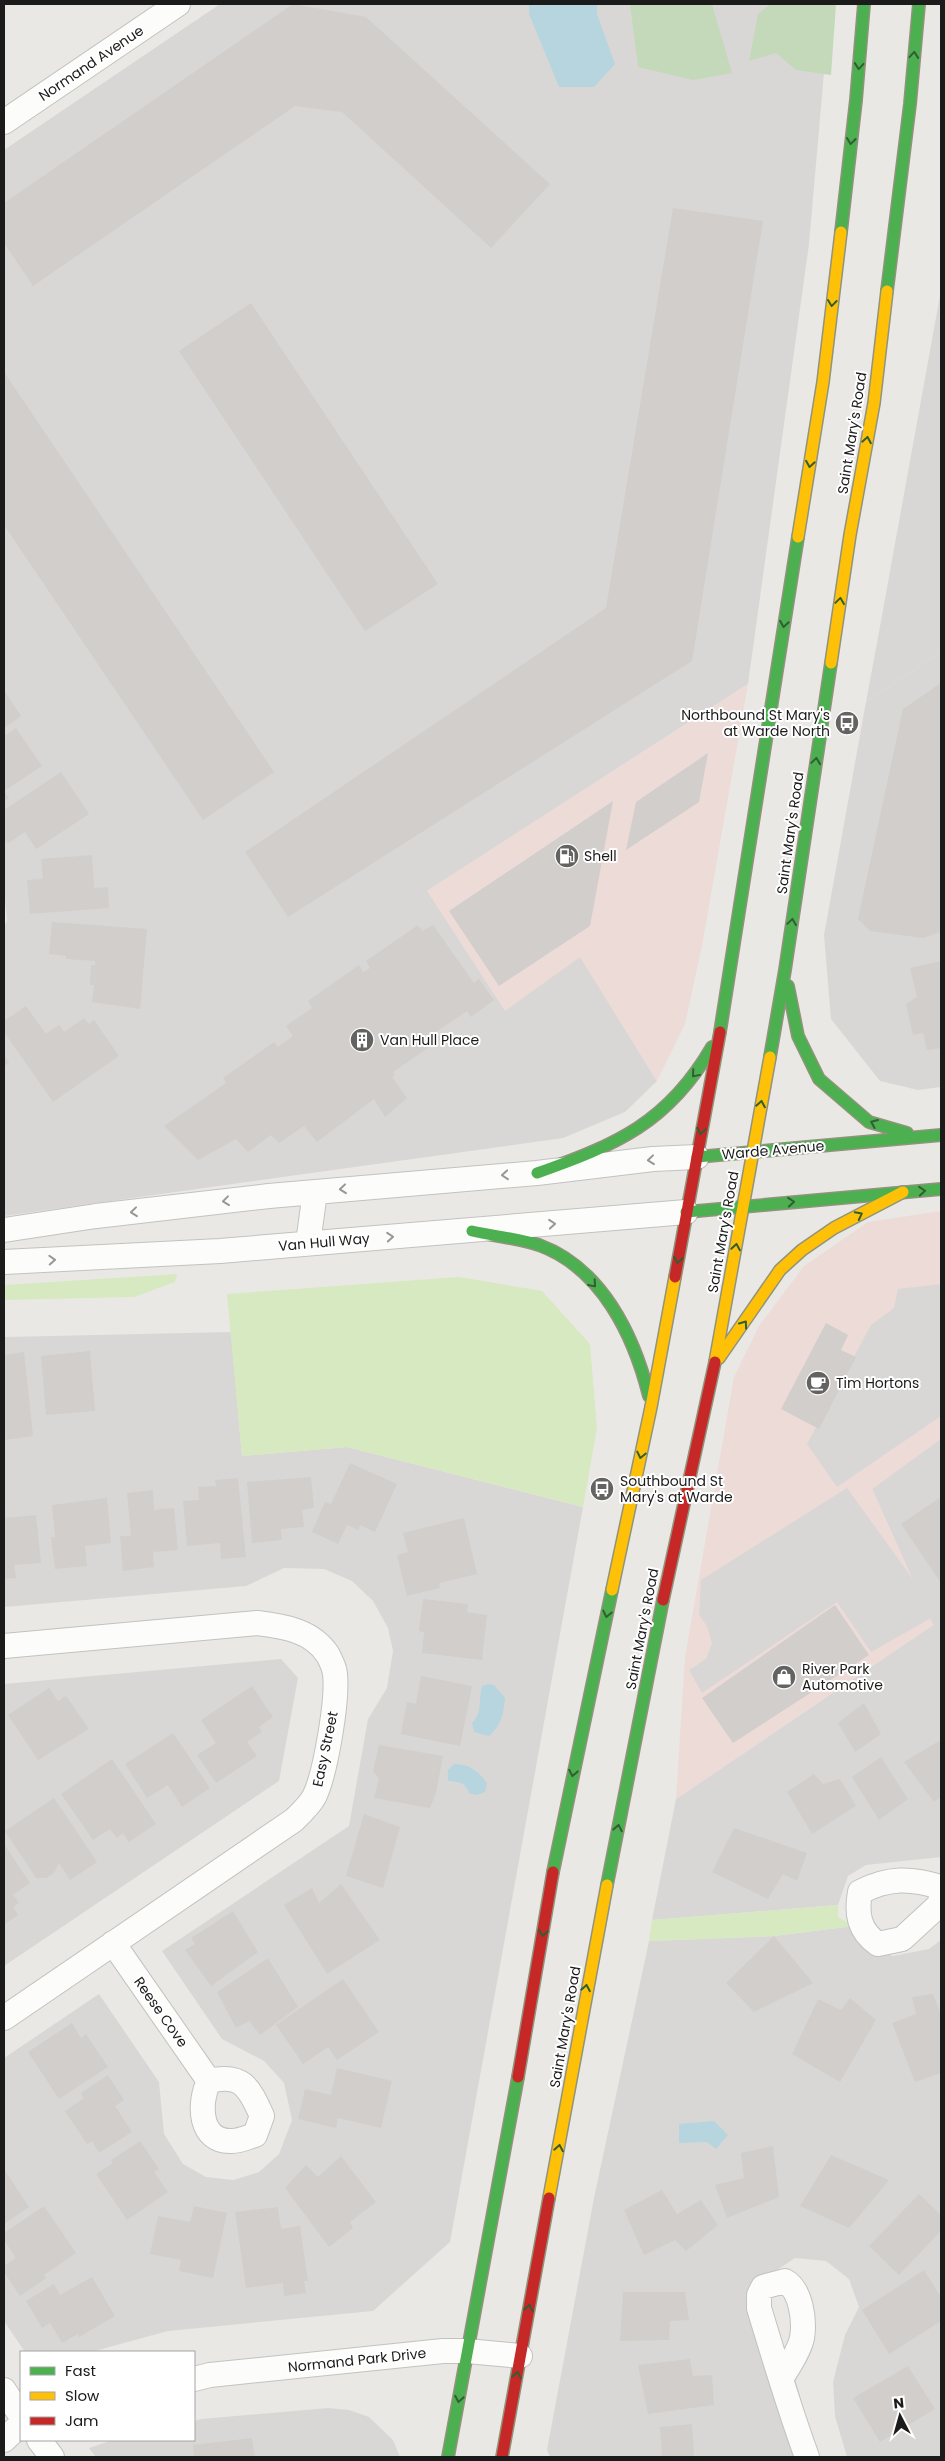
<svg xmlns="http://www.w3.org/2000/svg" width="945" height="2461" font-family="Poppins,sans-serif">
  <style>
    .residential { fill: #d9d7d5 }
    .commercial { fill: #eddbd8 }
    .religious { fill: #d8d7d5 }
    .grass { fill: #d6e9c1 }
    .forest { fill: #c4d9b9 }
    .water { fill: #b6d5de }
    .building { fill: #d1cecb }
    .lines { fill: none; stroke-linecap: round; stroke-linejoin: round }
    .street-casing { stroke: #c2c2c0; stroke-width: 26 }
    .fast-casing { stroke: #91937c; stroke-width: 14 }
    .slow-casing { stroke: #91937c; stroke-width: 14 }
    .jam-casing { stroke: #91937c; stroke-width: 14 }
    .street { stroke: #fcfcfb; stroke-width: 24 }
    .fast { stroke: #4caf50; stroke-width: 11 }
    .slow { stroke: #ffc107; stroke-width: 11 }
    .jam { stroke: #c62828; stroke-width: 11 }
    .oneway { stroke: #315e33 }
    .oneway2 { stroke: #979796 }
    .labels { text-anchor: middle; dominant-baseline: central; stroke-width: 4; stroke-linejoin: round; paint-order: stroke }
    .street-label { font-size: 14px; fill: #1b1b1b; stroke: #fff }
    .poi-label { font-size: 14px; fill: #1b1b1b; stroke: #fff; text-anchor: start }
  </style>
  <rect width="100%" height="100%" fill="#eae8e4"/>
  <path class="residential" d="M220,4H830L809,244L748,684L427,891L580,956L657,1081L625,1112L563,1138L4,1216V928L7,920L4,890V150Z
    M941,652V1087L918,1090L880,1081L831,1019L824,935L866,702Z
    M231,1332L242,1456L347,1447L583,1507L450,2242L373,2311L168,2331L91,2352H25L4,2321V2058L99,1994L159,2082L164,2134L183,2164L206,2177L233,2180L259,2172L279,2154L292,2120L284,2083L264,2061L222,2039L162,1951L349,1826L368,1719L387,1688L393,1651L388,1628L373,1601L352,1581L324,1569L284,1568L246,1586L4,1607V1337Z
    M941,1437V1857L866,1865L848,1876L838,1905L652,1920L676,1799L933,1625L872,1489Z
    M281,1659L298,1678L279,1781L4,1966V1684Z
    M854,1926L879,1952L893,1956L929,1949L941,1940V2457H847L835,2416L833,2382L845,2335L859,2307L849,2279L826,2261L795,2258L774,2272L766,2312L792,2367L817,2457H550L547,2450L594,2198L649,1941L774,1936Z
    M328,2408L349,2410L369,2417L393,2440L400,2457H96L89,2448L113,2440H194V2421L201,2419Z"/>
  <path class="commercial" d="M748,684L702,946L685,1024L657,1081L580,957L505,1011L427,891Z
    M941,1211V1439L872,1489L933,1625L676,1799L685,1657L734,1377L759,1326L804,1266L868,1222Z"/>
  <path class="religious" d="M941,290V652L866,702L877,643Z
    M941,1284V1416L837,1487L807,1444L871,1325L894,1308L898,1289Z
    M847,1488L938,1614L871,1652L837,1602L702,1693L689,1670L706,1659L712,1643L707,1626L699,1615L701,1580Z"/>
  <path class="grass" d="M177,1274L175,1282L134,1297L4,1300V1285Z
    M459,1277L542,1291L590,1344L597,1428L583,1507L347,1447L242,1456L227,1294Z
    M838,1905V1917L854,1926L774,1936L649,1941L652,1920Z"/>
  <path class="forest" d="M630,4H712L732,73L693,80L638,67Z
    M770,4H836L831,75L796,70L776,53L749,61L758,14Z"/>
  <path class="water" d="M529,4H597V14L615,64L594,87H559L529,14Z
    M488,1684L494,1685L505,1698C504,1713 501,1726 489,1736L474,1732L472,1723C483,1712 478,1700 482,1686Z
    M454,1764C471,1765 477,1770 487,1783L485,1792L477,1795L469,1793C465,1782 459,1782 448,1781V1770Z
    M714,2121L728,2135L716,2149L707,2142L679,2143V2124Z"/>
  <path class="building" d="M293,4L366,17L550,184L491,248L342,112L295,106L33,286L4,243V203Z
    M673,208L763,221L692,661L288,917L245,852L606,608Z
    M251,303L438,584L365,631L179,351Z
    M4,372L274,772L203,820L4,525Z
    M941,683V932L923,938L870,931L858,919L903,709Z
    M4,690L21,716L4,728Z
    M16,728L42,766L4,791L9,798L4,801V736Z
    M708,753L699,802L626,850L636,802Z
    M61,772L89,814L36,849L25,832L7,844L4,838V810Z
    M613,801L590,926L499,986L449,911Z
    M92,855L94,888L108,887L109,908L30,914L27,880L43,879L41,859Z
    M52,922L147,929L140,1009L92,1002L94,985H90L91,965H95V961L66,959V956L49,954Z
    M418,925L422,931L433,925L474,983L479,979L494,1000L471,1017L467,1011L436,1032L441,1039L393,1072L395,1076L392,1077L407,1098L385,1117L374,1099L317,1142L304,1126L279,1143L271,1135L248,1152L236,1139L198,1160L164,1126L226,1083L223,1078L274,1042L278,1047L293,1036L286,1026L312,1008L308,1001L359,965L363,972L370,968L366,961Z
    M941,961V1048L927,1050L923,1033L913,1035L906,1004L917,997L910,968Z
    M26,1006L46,1034L59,1025L64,1032L84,1018L89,1024L94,1020L119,1056L53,1102L4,1032V1021Z
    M4,1055L9,1063L4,1066Z
    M826,1323L848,1335L841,1350L856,1357L819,1429L781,1409Z
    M90,1351L95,1411L46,1415L41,1356Z
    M24,1352L33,1436L4,1440V1355Z
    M350,1463L397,1484L375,1532L360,1525L358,1530L347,1525L338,1544L312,1532L325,1502L331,1504Z
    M311,1477L314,1508L302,1510L304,1527L281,1529L282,1540L252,1543L247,1482Z
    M238,1478L246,1557L221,1559L220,1543L187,1546L183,1501L199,1500L198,1487L216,1486L215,1480Z
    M153,1490L154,1510L174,1508L178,1550L153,1552L154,1567L123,1571L120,1536H131L127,1493Z
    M941,1497V1583L901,1524Z
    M107,1498L111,1543L85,1546L87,1566L55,1569L51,1537H55L52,1505Z
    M36,1515L41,1563L14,1565L16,1578L4,1579V1518Z
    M464,1518L477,1574L439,1583L440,1588L407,1596L397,1555L408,1552L403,1533Z
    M423,1599L468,1604L467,1612L487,1615L482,1660L422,1653L424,1632L419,1631Z
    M835,1605L869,1655L733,1743L702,1698Z
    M421,1676L472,1686L460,1746L401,1734L407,1702L416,1704Z
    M252,1686L273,1717L259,1727L262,1732L247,1742L257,1756L216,1783L197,1755L216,1743L201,1720Z
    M49,1688L58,1701L66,1696L89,1729L38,1760L8,1715Z
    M864,1703L881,1734L855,1752L838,1723Z
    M173,1733L210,1788L182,1807L168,1785L147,1798L125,1764Z
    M939,1741L941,1744V1797L934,1802L904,1762Z
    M379,1745L443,1756L436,1793L430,1808L374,1798L379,1779L373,1771Z
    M881,1757L908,1799L879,1820L852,1777Z
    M112,1759L156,1824L129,1842L123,1833L117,1838L110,1829L93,1840L61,1794Z
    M814,1774L823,1784L840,1779L856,1806L812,1834L787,1792Z
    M54,1798L97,1862L70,1880L59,1863L54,1873L46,1878H36L5,1831Z
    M364,1814L400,1827L383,1888L346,1876Z
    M734,1828L807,1853L797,1881L783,1874L768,1899L712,1872Z
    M4,1844L30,1883L13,1895L19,1903L13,1907L18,1915L4,1925Z
    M341,1884L380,1940L327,1974L284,1905L312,1888L319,1903Z
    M233,1911L258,1952L211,1986L185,1950L195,1944L191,1938Z
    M774,1936L813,1983L754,2012L726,1983Z
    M268,1958L298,2007L260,2035L249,2021L236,2028L217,1992Z
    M343,1979L379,2032L337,2060L328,2047L303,2064L276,2025Z
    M933,1994L941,2015V2073L915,2082L892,2023L916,2014L912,1997Z
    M850,1998L876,2020L840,2082L792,2054L818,1999L841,2010Z
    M72,2023L81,2038L86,2034L108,2067L59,2099L28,2052Z
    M337,2068L392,2081L381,2128L338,2118L336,2128L298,2119L305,2089L331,2095Z
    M108,2075L124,2100L115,2106L132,2132L99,2153L92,2141L87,2144L65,2111L84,2098L81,2093Z
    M140,2141L159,2169L154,2172L168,2192L127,2220L96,2174L113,2163L111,2160Z
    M773,2146L779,2197L727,2218L715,2185L744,2178L741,2153Z
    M831,2155L889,2180L849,2228L800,2206Z
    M341,2156L376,2202L350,2222L353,2228L329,2247L285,2188L306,2165L318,2177Z
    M4,2169L29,2207L4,2224Z
    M662,2190L677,2214L701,2200L718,2225L686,2251L675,2240L644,2255L624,2210Z
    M919,2194L941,2215V2231L899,2275L869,2246Z
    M44,2206L76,2253L44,2275L46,2278L20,2296L4,2272V2266L16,2258L4,2240V2233Z
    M194,2206L227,2213L213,2278L179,2271L181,2260L150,2254L158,2216L190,2222Z
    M278,2207L281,2229L300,2226L308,2281H304L306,2293L284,2296L283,2283L246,2288L235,2212Z
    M924,2270L941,2297V2321L889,2354L862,2310Z
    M92,2277L115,2316L79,2337L78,2334L62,2343L50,2323L42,2328L26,2301L54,2284L60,2295Z
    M623,2292H685L689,2320L670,2321L669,2340L620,2341Z
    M690,2359L693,2376L712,2375L714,2405L648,2414L638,2365Z
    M908,2366L935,2409L880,2442L853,2398Z
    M692,2424L694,2457H658L662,2455L660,2427Z
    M252,2438L255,2457H194L193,2445Z"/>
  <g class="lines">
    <g class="street-casing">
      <path id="street" d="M4,122L178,4
        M4,1230L96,1216L269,1196L537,1173L653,1159L697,1157
        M308,1243L315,1192
        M4,1262L220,1251L686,1212
        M4,1646L257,1623C282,1626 312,1630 328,1655C330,1659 333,1665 334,1669C340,1692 325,1776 314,1797C309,1806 301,1813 294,1820L4,2018
        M941,1887C911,1878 889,1877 860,1892C856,1914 859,1931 878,1944L902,1939L940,1904L941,1895
        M113,1943L209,2081C198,2103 199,2143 232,2141C240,2141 248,2137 255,2135L262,2116C249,2087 242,2073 209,2081
        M194,2379L210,2375L443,2351H467L520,2356
        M781,2379C788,2367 799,2352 802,2338C805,2320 801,2290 785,2281L763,2287L759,2295V2308C774,2358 789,2408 807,2457
        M4,2390L21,2416
        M4,2440L21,2424
        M39,2440L52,2457"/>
    </g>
    <g class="fast-casing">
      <path id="fast" d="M841,232L856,100L864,4
        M887,291L910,104L919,4
        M788,986L798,1036L819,1079L869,1122L907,1133
        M720,1032L798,537
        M770,1057L785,970L831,663
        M697,1157L941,1135
        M537,1173C616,1145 668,1123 712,1047
        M686,1212L941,1189
        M472,1231C494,1236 518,1238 539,1245C602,1268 634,1336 649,1396
        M553,1872L612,1590
        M607,1885L663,1600
        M448,2457L518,2077"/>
    </g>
    <g class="slow-casing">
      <path id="slow" d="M798,537L823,382L841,232
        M831,663L850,535L874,403L887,291
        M719,1358L780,1270L802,1250L834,1228L903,1192
        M715,1362L770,1057
        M612,1590L651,1407L675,1277
        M549,2198L607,1885"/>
    </g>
    <g class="jam-casing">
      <path id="jam" d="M675,1277L720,1032
        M663,1600L715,1362
        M518,2077L553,1872
        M502,2457L549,2198"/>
    </g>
    <use href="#street" class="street"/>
    <use href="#fast" class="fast"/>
    <use href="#slow" class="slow"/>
    <use href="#jam" class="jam"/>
  </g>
  <defs><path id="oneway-chevron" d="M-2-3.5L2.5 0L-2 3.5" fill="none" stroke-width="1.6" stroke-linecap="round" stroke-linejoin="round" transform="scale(1.25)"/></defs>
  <g class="oneway">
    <use href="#oneway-chevron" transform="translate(914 55) rotate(-85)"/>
    <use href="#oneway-chevron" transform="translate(859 66) rotate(95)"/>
    <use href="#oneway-chevron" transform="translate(851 141) rotate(97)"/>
    <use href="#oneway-chevron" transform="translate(832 303) rotate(97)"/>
    <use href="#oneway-chevron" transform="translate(867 440) rotate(-80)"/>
    <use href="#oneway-chevron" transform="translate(810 464) rotate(99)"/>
    <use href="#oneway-chevron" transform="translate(840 601) rotate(-82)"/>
    <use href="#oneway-chevron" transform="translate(784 624) rotate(99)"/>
    <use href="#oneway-chevron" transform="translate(816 761) rotate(-82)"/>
    <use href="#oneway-chevron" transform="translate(792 922) rotate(-82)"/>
    <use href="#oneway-chevron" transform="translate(695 1074) rotate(130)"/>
    <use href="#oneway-chevron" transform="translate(761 1104) rotate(-80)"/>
    <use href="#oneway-chevron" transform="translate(874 1123) rotate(-157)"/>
    <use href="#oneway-chevron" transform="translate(701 1131) rotate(100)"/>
    <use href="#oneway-chevron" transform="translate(922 1191) rotate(-5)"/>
    <use href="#oneway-chevron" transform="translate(791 1202) rotate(-5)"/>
    <use href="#oneway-chevron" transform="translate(859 1215) rotate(-27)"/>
    <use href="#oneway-chevron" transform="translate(736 1247) rotate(-81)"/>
    <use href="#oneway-chevron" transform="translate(678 1260) rotate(100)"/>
    <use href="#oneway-chevron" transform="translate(593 1284) rotate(49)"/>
    <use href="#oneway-chevron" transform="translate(744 1324) rotate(-54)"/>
    <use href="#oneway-chevron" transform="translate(641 1455) rotate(102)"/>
    <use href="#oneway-chevron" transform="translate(607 1614) rotate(102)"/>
    <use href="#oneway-chevron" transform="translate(573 1773) rotate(101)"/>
    <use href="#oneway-chevron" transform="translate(618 1828) rotate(-79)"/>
    <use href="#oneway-chevron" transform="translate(543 1933) rotate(99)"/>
    <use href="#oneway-chevron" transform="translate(586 1988) rotate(-80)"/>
    <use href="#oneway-chevron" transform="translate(559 2148) rotate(-80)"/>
    <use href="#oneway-chevron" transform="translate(529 2308) rotate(-79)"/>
    <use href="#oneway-chevron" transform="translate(517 2375) rotate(-80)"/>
    <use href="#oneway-chevron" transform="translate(459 2399) rotate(100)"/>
  </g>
  <g class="oneway2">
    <use href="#oneway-chevron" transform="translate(651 1160) rotate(174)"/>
    <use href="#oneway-chevron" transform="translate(505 1175) rotate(175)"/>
    <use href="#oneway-chevron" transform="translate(343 1189) rotate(174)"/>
    <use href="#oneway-chevron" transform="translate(226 1201) rotate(173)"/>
    <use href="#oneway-chevron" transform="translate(134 1212) rotate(174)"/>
    <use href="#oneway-chevron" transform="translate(552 1224) rotate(-5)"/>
    <use href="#oneway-chevron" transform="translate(390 1237) rotate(-4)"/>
    <use href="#oneway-chevron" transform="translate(52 1260) rotate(-3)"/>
  </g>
  <defs>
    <g id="bus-disc" transform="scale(1.25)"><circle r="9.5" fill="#636361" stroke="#fff"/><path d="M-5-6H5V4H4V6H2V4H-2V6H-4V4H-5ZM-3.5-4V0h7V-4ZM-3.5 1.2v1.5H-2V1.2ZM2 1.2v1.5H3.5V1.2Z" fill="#fff"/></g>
    <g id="fuel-disc" transform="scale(1.25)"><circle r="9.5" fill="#636361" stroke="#fff"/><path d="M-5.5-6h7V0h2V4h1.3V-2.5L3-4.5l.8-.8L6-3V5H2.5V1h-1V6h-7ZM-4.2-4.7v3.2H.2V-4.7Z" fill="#fff"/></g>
    <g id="building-disc" transform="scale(1.25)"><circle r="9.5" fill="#636361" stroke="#fff"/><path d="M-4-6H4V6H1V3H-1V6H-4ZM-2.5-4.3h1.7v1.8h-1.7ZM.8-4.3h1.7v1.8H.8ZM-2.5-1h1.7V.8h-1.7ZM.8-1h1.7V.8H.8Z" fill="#fff"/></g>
    <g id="cafe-disc" transform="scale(1.25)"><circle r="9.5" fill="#636361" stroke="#fff"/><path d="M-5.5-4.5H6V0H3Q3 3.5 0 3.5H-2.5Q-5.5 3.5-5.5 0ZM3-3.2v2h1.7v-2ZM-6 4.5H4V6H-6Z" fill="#fff"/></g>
    <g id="shop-disc" transform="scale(1.25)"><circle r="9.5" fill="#636361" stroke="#fff"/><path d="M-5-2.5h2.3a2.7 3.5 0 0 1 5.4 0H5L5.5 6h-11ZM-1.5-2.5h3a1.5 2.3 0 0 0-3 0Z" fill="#fff"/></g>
  </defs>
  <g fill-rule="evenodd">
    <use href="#bus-disc" x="847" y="723"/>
    <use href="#fuel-disc" x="567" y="856"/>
    <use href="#building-disc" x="362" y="1040"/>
    <use href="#cafe-disc" x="818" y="1383"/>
    <use href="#bus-disc" x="602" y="1489"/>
    <use href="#shop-disc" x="784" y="1677"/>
  </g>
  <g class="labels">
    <g class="street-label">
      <text transform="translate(91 63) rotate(-34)">Normand Avenue</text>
      <text transform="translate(852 433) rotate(-81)">Saint Mary's Road</text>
      <text transform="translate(790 833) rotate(-82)">Saint Mary's Road</text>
      <text transform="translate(773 1150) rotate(-5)">Warde Avenue</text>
      <text transform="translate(723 1232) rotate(-80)">Saint Mary's Road</text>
      <text transform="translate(324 1242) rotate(-5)">Van Hull Way</text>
      <text transform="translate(642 1629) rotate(-79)">Saint Mary's Road</text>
      <text transform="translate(325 1749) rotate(-78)">Easy Street</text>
      <text transform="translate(161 2012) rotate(55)">Reese Cove</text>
      <text transform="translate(565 2027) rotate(-80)">Saint Mary's Road</text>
      <text transform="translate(357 2360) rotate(-6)">Normand Park Drive</text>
    </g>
    <g class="poi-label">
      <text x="830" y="715" text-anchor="end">Northbound St Mary's<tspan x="830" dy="16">at Warde North</tspan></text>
      <text x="584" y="856">Shell</text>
      <text x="380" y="1040">Van Hull Place</text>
      <text x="836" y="1383">Tim Hortons</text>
      <text x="620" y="1481">Southbound St<tspan x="620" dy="16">Mary's at Warde</tspan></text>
      <text x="802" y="1669">River Park<tspan x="802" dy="16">Automotive</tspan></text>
    </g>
  </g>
  <rect width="945" height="2461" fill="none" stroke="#1b1b1b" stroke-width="10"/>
  <rect x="20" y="2351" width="175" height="90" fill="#ffffff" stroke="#a4a4a4"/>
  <rect x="30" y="2367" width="25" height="8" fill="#4caf50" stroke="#a4a4a4"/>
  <text x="65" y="2376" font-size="15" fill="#1b1b1b">Fast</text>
  <rect x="30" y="2392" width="25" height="8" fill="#ffc107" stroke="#a4a4a4"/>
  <text x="65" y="2401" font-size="15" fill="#1b1b1b">Slow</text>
  <rect x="30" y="2417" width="25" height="8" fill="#c62828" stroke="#a4a4a4"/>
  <text x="65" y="2426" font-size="15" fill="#1b1b1b">Jam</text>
  <g transform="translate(900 2416) rotate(354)" stroke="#ffffff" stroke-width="4" paint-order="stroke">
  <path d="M0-4L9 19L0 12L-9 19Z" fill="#1b1b1b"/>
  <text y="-8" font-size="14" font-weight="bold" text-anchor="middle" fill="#1b1b1b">N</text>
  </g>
</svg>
